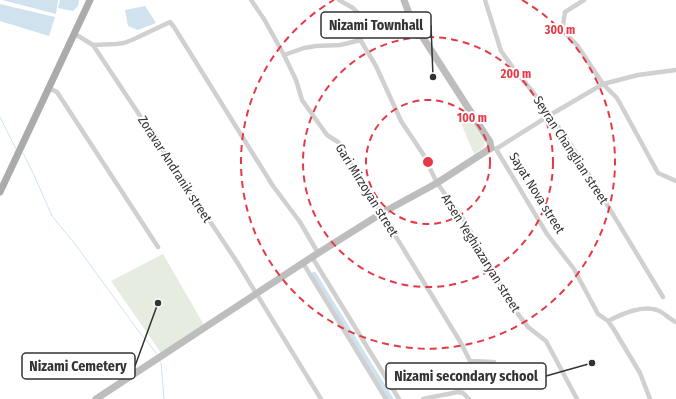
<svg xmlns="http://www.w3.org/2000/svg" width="676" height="399" font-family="'Fira Sans Condensed',sans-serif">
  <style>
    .green { fill: #e6ecdf }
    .water { fill: #cfe2ee }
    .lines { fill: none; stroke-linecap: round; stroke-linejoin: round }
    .stream { stroke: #cfe2ee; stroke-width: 1 }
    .canal { stroke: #cfe2ee; stroke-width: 4.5 }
    .street { stroke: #d0d0d0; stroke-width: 4.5 }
    .secondary { stroke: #bdbdbd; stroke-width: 7 }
    .primary { stroke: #ababab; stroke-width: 7 }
    .ring { fill: none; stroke: #e63946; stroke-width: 2; stroke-dasharray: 7 5 }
    .labels { text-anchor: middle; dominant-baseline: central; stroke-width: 4; stroke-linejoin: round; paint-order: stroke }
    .street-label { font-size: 13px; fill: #333; stroke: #fff }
    .centre { fill: #e63946; stroke: #fff; stroke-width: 2 }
    .ring-label { font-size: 12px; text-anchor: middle; font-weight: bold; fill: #e63946; stroke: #fff; stroke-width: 4; stroke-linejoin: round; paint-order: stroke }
    .leader { fill: none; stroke: #333; stroke-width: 1.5 }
    .callout-dot { fill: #333; stroke: #fff; stroke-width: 1.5 }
    .callout { fill: #fff; stroke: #333; stroke-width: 1.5 }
    .callout-label { font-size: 14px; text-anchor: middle; font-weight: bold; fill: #333 }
  </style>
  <rect width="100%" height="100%" fill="#fff"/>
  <path class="green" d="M471,118L485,140L484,147L474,154L461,123Z
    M163,254L204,325L161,353L111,281Z"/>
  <path class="water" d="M2,0H58L56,14Z
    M60,0H79L78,6L73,11L58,8Z
    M0,4L55,17L49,36L0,21Z
    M145,6L156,23L138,30L128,26L125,10Z"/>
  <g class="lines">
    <path class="stream" d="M0,117L16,149
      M23,153L34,175L52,216L75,244L137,329L157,354
      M161,362L164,399"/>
    <path class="canal" d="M314,274L391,399"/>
    <path class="street" d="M251,0L264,19L284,55L296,80L302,100L327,135L338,142L461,343L470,361L494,362
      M339,0L353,8L358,13L355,31L376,66L401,121L423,154L437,183L464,220L514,309L528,327L546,341L577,399
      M485,0L501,51L516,72L533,92L550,115L571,145L663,297
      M584,0L565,12L563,25L564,32L577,45L603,84L617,98L658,173L676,181
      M75,34L93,45L116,44L124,43L132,40L170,22L174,27L273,186L300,222L318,253
      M93,45L237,262L321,399
      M284,55L304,48L316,46L340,45L361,40
      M49,88L57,92L158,247
      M491,148L496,149L547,234L574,269L598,314L608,321L613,328L640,373L650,399
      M496,149L550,115L603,84L638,75L676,70
      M312,257L399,399
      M303,263L386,399
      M608,321C622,314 641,305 657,310C665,313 669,319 676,322
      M423,399L458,392L463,393L469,399"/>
    <path class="secondary" d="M96,399L312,257L382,213L437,183L491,148L490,142L411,19L404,0"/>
    <path class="primary" d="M0,192L90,0"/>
  </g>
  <g class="ring">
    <circle cx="428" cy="162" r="62"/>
    <circle cx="428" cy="162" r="125"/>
    <path d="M522 0A187 187 0 1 1 334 0"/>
  </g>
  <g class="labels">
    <g class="street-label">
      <text transform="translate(571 150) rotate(57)">Seyran Changlian street</text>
      <text transform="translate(175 169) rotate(57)">Zoravar Andranik street</text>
      <text transform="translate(367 190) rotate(58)">Gari Mirzoyan street</text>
      <text transform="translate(537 193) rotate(58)">Sayat Nova street</text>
      <text transform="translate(481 253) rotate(58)">Arsen Yeghiazaryan street</text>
    </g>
  </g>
  <circle cx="428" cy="162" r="6" class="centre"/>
  <g class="ring-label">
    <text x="560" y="34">300 m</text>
    <text x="516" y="78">200 m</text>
    <text x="472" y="122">100 m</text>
  </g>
  <path class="leader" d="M433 77L431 25M158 303L135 366M592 363L546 376"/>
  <g class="callout-dot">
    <circle cx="433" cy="77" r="4"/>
    <circle cx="158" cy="303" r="4"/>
    <circle cx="592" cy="363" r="4"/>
  </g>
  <g class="callout">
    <rect x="321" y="12" width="110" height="26" rx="4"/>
    <rect x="22" y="353" width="113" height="26" rx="4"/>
    <rect x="386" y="363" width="160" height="26" rx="4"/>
  </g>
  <g class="callout-label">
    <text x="376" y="30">Nizami Townhall</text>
    <text x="78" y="371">Nizami Cemetery</text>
    <text x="466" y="381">Nizami secondary school</text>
  </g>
</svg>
